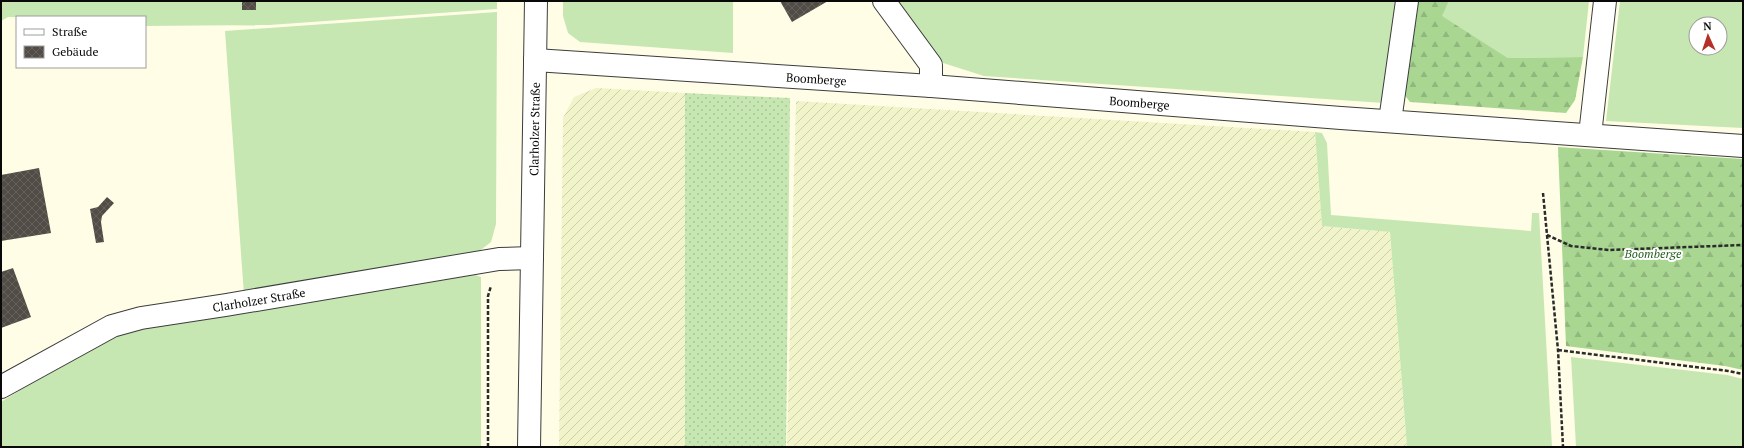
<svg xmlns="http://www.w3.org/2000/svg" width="1744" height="448" font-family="'PT Serif',serif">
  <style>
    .farmland { fill: url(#farmland-furrows) }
    .grass { fill: #c7e7b2; fill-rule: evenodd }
    .forest { fill: url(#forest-firs) }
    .garden { fill: url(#garden-dots) }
    .building { fill: url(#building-cross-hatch) }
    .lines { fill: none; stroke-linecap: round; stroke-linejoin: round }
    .minor-casing { stroke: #3c3c3c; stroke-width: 24 }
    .path { stroke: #2b2b2b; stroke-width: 2.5; stroke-dasharray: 4 2; stroke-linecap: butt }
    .minor { stroke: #fff; stroke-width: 22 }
    .labels { text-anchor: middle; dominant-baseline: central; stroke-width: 4; stroke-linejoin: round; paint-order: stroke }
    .street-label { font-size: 12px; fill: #090909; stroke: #fff }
    .park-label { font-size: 12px; font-style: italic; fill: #235e1d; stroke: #fff }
  </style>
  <defs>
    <pattern id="farmland-furrows" width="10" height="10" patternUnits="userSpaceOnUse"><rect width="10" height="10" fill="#f1f3c8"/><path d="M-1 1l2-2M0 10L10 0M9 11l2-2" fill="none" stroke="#cdcfaa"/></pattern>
    <pattern id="forest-firs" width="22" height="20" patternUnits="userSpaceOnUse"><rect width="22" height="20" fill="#a9d792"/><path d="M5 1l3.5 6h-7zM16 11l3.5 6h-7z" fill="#90b77d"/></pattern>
    <pattern id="garden-dots" width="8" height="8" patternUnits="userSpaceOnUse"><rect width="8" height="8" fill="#c7e7b2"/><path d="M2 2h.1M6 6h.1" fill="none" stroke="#aac598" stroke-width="1.8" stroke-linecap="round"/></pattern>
    <pattern id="building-cross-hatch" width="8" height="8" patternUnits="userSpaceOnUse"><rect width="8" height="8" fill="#524c46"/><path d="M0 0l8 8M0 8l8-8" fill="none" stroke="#66615c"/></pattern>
  </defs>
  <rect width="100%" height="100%" fill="#fffde6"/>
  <path class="farmland" d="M596,88L685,93V447H559L563,118L574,97Z
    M796,101L1315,132L1322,226L1390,232L1407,447H787Z"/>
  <path class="grass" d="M1,1H497V9L269,25L145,26V17H8L1,21Z
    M563,1H733V53L580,42L568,33L563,16Z
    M899,1H1398L1384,103L984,76L940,62Z
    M1449,1H1589L1583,57L1508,58L1441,16Z
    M1620,1H1743V128L1606,121ZM1696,24H1720V48H1696Z
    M497,12L496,224L491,242L473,256L244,295L225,31Z
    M1315,132L1322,133L1327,143L1331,215L1531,231L1532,213H1539L1552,447H1407L1390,232L1322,226Z
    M469,273L481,277V447H1V402L113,332Z
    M1571,357L1727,375L1743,379V447H1576Z"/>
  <path class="forest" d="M1412,1H1449L1442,16L1508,58L1583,57L1575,100L1566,113L1410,102L1403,93Z
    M1558,147L1743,159V370L1725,366L1566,346Z"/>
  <path class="garden" d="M685,93L790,98L786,447H685Z"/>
  <path class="building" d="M242,1H256V10H242Z
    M780,1H828L792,22Z
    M39,168L51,233L1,241V175Z
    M107,197L114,203L102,216L101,222L104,242L96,243L90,209L98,207Z
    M13,268L31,317L1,328V272Z"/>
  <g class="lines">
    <g class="minor-casing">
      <g id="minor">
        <path d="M884,1L931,65V86"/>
        <path id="s1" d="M535,60L931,86L1341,118L1743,146"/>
        <path d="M1390,121L1407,1"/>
        <path d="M1590,135L1605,1"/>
        <path id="s2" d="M1,387L112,326L141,318L226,305L499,259L532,258"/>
        <path id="s3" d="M529,447L536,1"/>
      </g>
    </g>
    <path class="path" d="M1543,193L1558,350L1563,447
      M1547,235L1571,246L1609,250L1743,245
      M1558,350L1728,371L1743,374
      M488,447V296L491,286"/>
    <use href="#minor" class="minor"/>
  </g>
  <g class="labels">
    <g class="street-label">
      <text stroke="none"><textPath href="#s1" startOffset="282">Boomberge</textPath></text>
      <text stroke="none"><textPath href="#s1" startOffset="606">Boomberge</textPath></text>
      <text stroke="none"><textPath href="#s3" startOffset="318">Clarholzer Straße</textPath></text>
      <text stroke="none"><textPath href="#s2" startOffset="276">Clarholzer Straße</textPath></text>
    </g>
    <g class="park-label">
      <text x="1653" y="253">Boomberge</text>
    </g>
  </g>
  <rect width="1744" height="448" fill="none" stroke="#090909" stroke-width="4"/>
  <rect x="16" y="16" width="130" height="52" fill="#ffffff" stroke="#9d9d9d"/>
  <rect x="24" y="29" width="20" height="6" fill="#ffffff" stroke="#9d9d9d"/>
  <text x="52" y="36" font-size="12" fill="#090909">Straße</text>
  <rect x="24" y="46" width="20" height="12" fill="url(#building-cross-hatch)" stroke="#9d9d9d"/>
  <text x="52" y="56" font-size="12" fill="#090909">Gebäude</text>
  <g transform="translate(1708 36) rotate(357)"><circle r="19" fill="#ffffff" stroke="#9d9d9d"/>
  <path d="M0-3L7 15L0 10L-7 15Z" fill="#b53026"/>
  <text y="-6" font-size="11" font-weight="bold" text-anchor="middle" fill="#090909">N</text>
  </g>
</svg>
